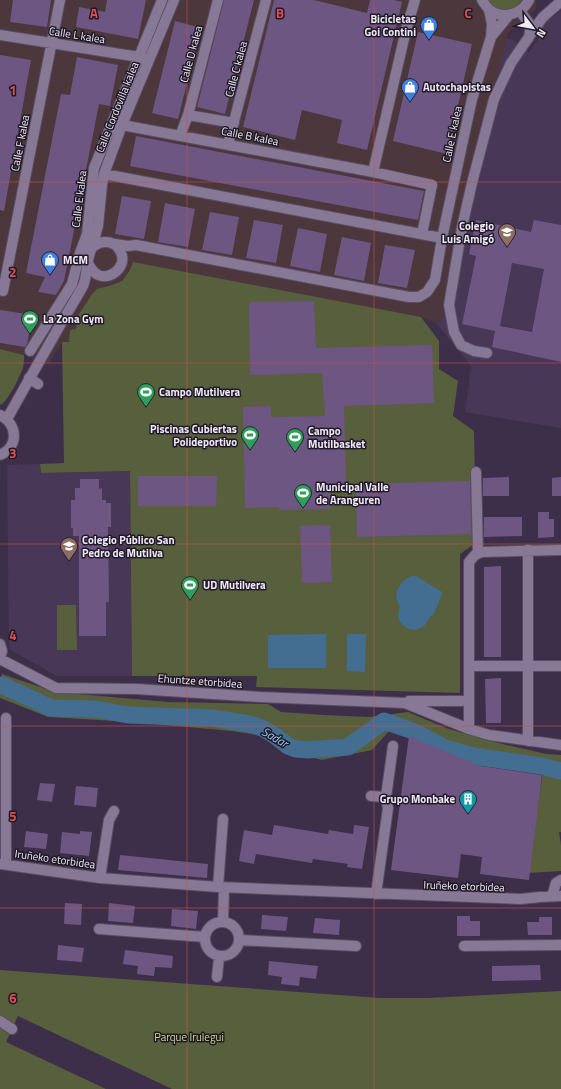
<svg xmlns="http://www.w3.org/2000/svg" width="561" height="1089" font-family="'Titillium Web',sans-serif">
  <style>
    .built { fill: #483757 }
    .industrial { fill: #4b373c }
    .green { fill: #585f3d }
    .water { fill: #446e91 }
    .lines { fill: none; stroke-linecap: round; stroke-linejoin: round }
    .river { stroke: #446e91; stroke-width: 17 }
    .building { fill: #6d5681; fill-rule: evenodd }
    .minor-casing { stroke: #594d63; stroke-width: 12 }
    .minor { stroke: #877895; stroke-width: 10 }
    .grid { fill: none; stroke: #db4e52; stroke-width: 1; stroke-opacity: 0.55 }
    .labels { text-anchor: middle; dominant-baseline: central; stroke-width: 3; stroke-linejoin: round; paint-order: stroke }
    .poi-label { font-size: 11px; font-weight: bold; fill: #f0e8f9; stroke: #201a26; text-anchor: start }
    .street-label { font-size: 11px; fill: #f0e8f9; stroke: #201a26 }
    .park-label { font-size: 11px; fill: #cddc8d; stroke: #201a26 }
    .water-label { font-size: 12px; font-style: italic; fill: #96c9f5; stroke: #201a26 }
    .grid-label { font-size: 13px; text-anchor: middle; font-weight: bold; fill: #db4e52; stroke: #201a26; stroke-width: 3; stroke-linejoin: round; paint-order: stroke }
  </style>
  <rect width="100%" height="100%" fill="#3d2f49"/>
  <path class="built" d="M561,11V428L465,412L471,366L436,323L441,320L503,37L513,40L529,52L539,38L543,27L548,20Z
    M40,464L41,473L130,471L132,676H57L9,649L7,465Z"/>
  <path class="industrial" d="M0,0H536V9L508,33L441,320L436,323L421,317L130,270L122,281L112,285L105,286L76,329L69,342H62L49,364L24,355L0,349Z"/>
  <path class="green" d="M487,0H522C512,15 498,13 487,0Z
    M133,262L421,317L439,341V369L458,381L453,416L474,431L476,543L460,554V693L256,687L257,676H132L130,471L41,473L40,464L64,463L62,342H69L70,330L76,329L77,317L92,294L97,289L112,285L122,281L130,270Z
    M0,349L24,355C24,359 24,364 23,368C20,376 8,402 0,405Z
    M57,605H76L77,650H57Z
    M2,674L55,692L168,702L268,704L281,712L324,715L369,717L408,712L446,728L490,741L546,754L561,755V832H559L561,845V871L527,873L543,772L483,762L445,750L411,734L391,729L372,750L322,760L287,751L271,737L232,731L132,722L48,717L0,698V680Z
    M0,970L380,998H429L561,991V1089H172L18,1016L6,1042L106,1089H0Z"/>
  <path class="water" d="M412,576H416L442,592V595L433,615C428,617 428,621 425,625C418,632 408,631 402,624C397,619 398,612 400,606C391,595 400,580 412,576Z
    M326,634V668H268V635Z
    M347,634H366L365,672L347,671Z"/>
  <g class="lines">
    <path class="river" d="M2,685L51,708L95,709L128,715L212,718L250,724L262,728L274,735L288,746L296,749L308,750L348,747L384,721L413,731L445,748L473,756L542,766L561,771"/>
  </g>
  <path class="building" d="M13,0H51L47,27L10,22Z
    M107,0H146L138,39L76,27L79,7L105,12Z
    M224,0H254L225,114L197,107Z
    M274,0H314L367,13L370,0H394L402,2L367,150L337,143L342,120L302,110L295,140L243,127Z
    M175,21L201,28L178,119L152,113Z
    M418,32L472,44L447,154L393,141Z
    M0,55L31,60L4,211L0,210Z
    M77,57L118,65L110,106L99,104L64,281L56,295L38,292L45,277L26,273L61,94L70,95Z
    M136,136L424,191L418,220L130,166Z
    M122,196L151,201L144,239L115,234Z
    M165,203L195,209L188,247L158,242Z
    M210,212L239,217L232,255L202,250Z
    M254,220L283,225L276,263L246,258Z
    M476,220L531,232L534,220L561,225V362L492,347L495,331L462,324L476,256L469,254ZM512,263L544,269L532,332L500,326Z
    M298,228L327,234L320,272L290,266Z
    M342,237L371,243L364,281L334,275Z
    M385,245L415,250L407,288L378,283Z
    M314,301L316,348L432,345L434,403L344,406L346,487L330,488V509L279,510V507L245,508L243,407L271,406V417L325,416L322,373L250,375L249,302Z
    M0,310L33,315L27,344L25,347L0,343Z
    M138,476H217L216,506H138Z
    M509,477V496H483V478Z
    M561,477V496H552V478Z
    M80,479H99V489L102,488V500H106V503H111V527H108L109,602H106V636H79V536H73V528H71V500H75V488H80Z
    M470,481L471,534L357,537L356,484Z
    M538,512H549V519H554V537L538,538Z
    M484,517H522V536L484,537Z
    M330,525L332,582L302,583L300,526Z
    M501,566V657H484V567Z
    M501,678V723H486L485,679Z
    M409,736L481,766L542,775L529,880L480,874L482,857L461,854L458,878L391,870Z
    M40,783L55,784L52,802L37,800Z
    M76,786L98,788L96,807L74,805Z
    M274,825L328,834L329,830L353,834L354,825L369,827L362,869L347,867L348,864L313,859L312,863L256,854L254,864L239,861L244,830L272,835Z
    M26,831L48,834L46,849L24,847Z
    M80,831L92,832L89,856L60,853L62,832L80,834Z
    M120,855L208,864L207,878L118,870Z
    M65,903L82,904L81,925L64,924Z
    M109,903L135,906L133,923L108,921Z
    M172,909L198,911L196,929L171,926Z
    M262,915L288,917L286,931L261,929Z
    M457,916H470V921H480V936H457Z
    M539,917H552V935H528L527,922H539Z
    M315,918L340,920L339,935L313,933Z
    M58,945L84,948L82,962L57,960Z
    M125,950L173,956L172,968L155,967L154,976L137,974L138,966L123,964Z
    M269,961L318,966L316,979L300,977L299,986L281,984L282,977L268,975Z
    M540,965L541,980L492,981V966Z"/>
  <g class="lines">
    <g class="minor-casing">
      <path id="minor" d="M482,0C484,3 487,8 490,10C503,20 522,14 529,0
        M0,35L139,57L144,59
        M530,35L543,17L559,3H561
        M491,37L509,15
        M188,115L234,123
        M122,125L373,172L432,185L422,234
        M180,136L188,115L218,0
        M228,144L266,0
        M373,172L406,30L415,0
        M104,174L442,238
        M115,244L128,246L136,245L409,297H419L427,292L435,280L442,238L472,99L491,37L492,24L489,10
        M92,247L98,226L102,185L104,174L122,125L174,0
        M3,291L60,0
        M30,351L72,284L80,253L87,234L94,168L162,0
        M487,353L474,351L461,345L454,332L449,305L462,227L472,183L494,99L511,63L529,37L531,26L520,11
        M29,378L38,384
        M0,415C18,424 19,447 0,455
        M7,419C23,390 39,362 55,334C64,318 74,302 83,286C88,276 86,252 94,246C103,239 117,241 121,253C128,268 106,284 94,272C92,270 90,266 88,264
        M476,472L478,553
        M0,644L2,651L0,658
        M0,659L56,688L137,689L260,697L405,703L469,729L489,735L561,745
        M469,666H561
        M409,701H469
        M6,718V865
        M469,729V562L475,555L482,552L561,550
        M528,741V550
        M371,796L386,797
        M0,864L100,878L218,887L521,899L540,897L561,896
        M100,878L109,820L114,811
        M218,887L223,819
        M376,894L388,808L386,797L393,746
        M552,896L556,883L561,880
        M205 939a17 17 0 1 1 34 0a17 17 0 1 1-34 0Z
        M223,922L224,888
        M99,929L205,937
        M239,940L356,946
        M464,946L561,945
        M217,977L219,957
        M0,1021L12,1029"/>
    </g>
    <use href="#minor" class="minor"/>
  </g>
  <path class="grid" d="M187,0V1089M374,0V1089M0,182H561M0,363H561M0,544H561M0,726H561M0,908H561"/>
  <defs>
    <g id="shop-pin" transform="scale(0.9)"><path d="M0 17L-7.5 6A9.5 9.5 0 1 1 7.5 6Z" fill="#3f7fe0" stroke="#201a26"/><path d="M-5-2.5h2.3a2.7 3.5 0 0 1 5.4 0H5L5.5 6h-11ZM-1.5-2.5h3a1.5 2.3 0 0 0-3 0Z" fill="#fff"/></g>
    <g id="school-pin" transform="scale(0.9)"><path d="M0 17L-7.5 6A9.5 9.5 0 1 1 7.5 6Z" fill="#8d6e63" stroke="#201a26"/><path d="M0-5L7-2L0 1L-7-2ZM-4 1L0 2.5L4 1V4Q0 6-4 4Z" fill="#fff"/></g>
    <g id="stadium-pin" transform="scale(0.9)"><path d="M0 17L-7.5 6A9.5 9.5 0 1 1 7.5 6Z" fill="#2e9e5b" stroke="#201a26"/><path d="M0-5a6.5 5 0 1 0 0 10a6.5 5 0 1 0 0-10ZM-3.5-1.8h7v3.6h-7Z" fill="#fff"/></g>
    <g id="building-pin" transform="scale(0.9)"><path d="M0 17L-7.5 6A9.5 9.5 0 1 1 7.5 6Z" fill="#0f9aa8" stroke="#201a26"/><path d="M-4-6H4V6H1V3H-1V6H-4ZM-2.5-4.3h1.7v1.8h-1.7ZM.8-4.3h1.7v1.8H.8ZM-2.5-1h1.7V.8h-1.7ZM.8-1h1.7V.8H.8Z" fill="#fff"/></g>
  </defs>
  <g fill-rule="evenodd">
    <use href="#shop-pin" x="429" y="25"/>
    <use href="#shop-pin" x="410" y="87"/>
    <use href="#school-pin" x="507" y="232"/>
    <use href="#shop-pin" x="50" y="260"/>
    <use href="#stadium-pin" x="30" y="319"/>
    <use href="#stadium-pin" x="146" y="392"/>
    <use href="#stadium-pin" x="250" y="435"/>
    <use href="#stadium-pin" x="295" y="437"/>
    <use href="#stadium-pin" x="303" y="493"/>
    <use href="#school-pin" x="69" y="546"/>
    <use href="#stadium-pin" x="190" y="585"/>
    <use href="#building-pin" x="468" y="799"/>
  </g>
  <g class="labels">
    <g class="poi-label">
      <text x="416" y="19" text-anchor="end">Bicicletas<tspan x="416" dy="13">Goi Contini</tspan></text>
      <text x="423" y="87">Autochapistas</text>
      <text x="494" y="226" text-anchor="end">Colegio<tspan x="494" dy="13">Luis Amigó</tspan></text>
      <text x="63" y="260">MCM</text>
      <text x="43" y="319">La Zona Gym</text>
      <text x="159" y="392">Campo Mutilvera</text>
      <text x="237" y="429" text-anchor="end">Piscinas Cubiertas<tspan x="237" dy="13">Polideportivo</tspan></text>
      <text x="308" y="431">Campo<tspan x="308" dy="13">Mutilbasket</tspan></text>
      <text x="316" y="487">Municipal Valle<tspan x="316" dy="13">de Aranguren</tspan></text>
      <text x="82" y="540">Colegio Público San<tspan x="82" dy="13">Pedro de Mutilva</tspan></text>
      <text x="203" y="585">UD Mutilvera</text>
      <text x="455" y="799" text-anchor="end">Grupo Monbake</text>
    </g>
    <g class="street-label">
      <text transform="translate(77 35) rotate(9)">Calle L kalea</text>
      <text transform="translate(191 54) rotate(-75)">Calle D kalea</text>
      <text transform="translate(236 69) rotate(-75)">Calle C kalea</text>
      <text transform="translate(117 107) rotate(-68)">Calle Cordovilla kalea</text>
      <text transform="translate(452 134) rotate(-78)">Calle E kalea</text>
      <text transform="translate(250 136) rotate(11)">Calle B kalea</text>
      <text transform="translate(20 143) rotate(-79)">Calle F kalea</text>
      <text transform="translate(79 199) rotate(-83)">Calle E kalea</text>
      <text transform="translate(200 681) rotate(4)">Ehuntze etorbidea</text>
      <text transform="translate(55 859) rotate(8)">Iruñeko etorbidea</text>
      <text transform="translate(464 886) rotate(2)">Iruñeko etorbidea</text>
    </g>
    <g class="park-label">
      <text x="189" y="1037">Parque Irulegui</text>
    </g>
    <g class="water-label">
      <text transform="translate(275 737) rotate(30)">Sadar</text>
    </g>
  </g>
  <g class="grid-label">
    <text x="94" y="18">A</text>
    <text x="280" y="18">B</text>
    <text x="468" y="18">C</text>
    <text x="13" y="95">1</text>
    <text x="13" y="277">2</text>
    <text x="13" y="458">3</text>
    <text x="13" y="640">4</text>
    <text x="13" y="821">5</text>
    <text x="13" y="1003">6</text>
  </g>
  <g transform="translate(533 28) rotate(122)" stroke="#201a26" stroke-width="3" paint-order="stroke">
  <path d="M0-3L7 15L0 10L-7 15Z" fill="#f0e8f9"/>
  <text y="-6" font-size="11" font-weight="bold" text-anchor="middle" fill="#f0e8f9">N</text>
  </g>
</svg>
